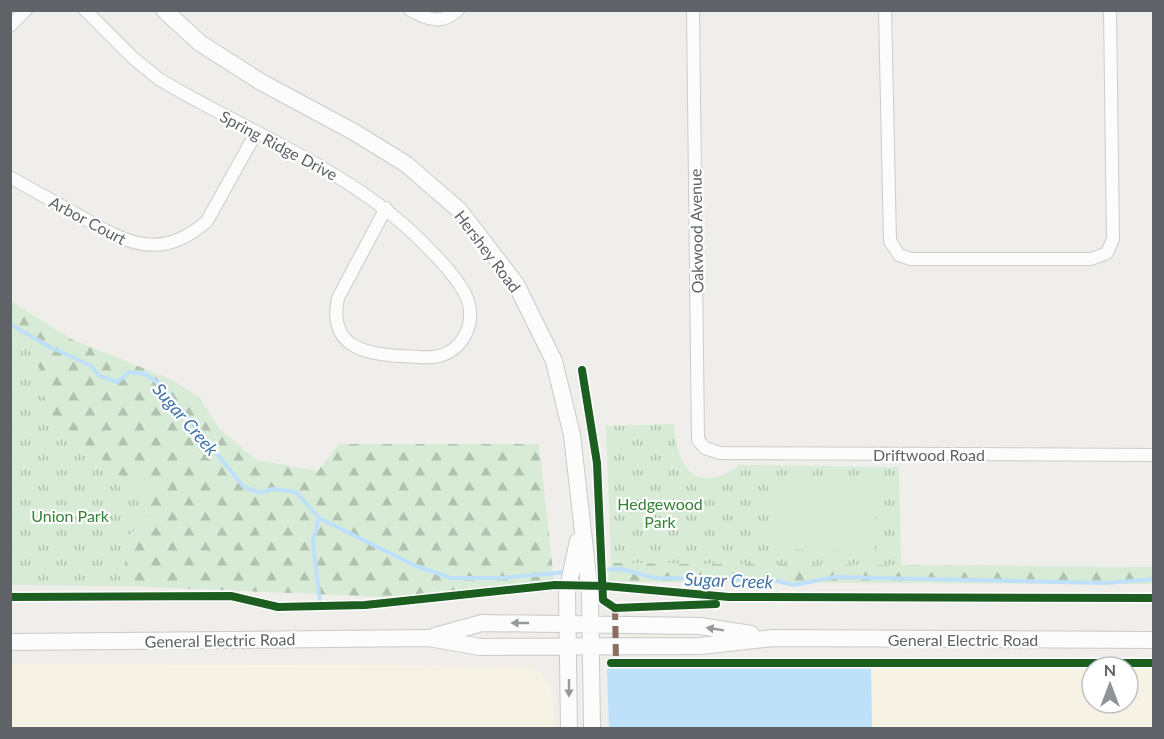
<svg xmlns="http://www.w3.org/2000/svg" width="1164" height="739" font-family="Lato,sans-serif">
  <style>
    .commercial { fill: #f7f3e4; fill-rule: evenodd }
    .forest { fill: url(#forest-firs) }
    .park { fill: url(#park-tufts) }
    .pitch { fill: #d8ebd6 }
    .water { fill: #bfe0f9 }
    .lines { fill: none; stroke-linecap: round; stroke-linejoin: round }
    .stream { stroke: #bfe0f9; stroke-width: 4 }
    .street-casing { stroke: #cbcccc; stroke-width: 14 }
    .secondary-casing { stroke: #cacacb; stroke-width: 18 }
    .street { stroke: #fdfcfc; stroke-width: 12 }
    .secondary { stroke: #fdfcfc; stroke-width: 16 }
    .quiet { stroke: #8d6e63; stroke-width: 6; stroke-dasharray: 12 6; stroke-linecap: butt }
    .cycleway-casing { stroke: #fff; stroke-width: 11 }
    .cycleway { stroke: #1b5e20; stroke-width: 8 }
    .oneway { fill: #96999c }
    .labels { text-anchor: middle; dominant-baseline: central; stroke-width: 4.5; stroke-linejoin: round; paint-order: stroke }
    .street-label { font-size: 16px; fill: #5f6368; stroke: #fff }
    .park-label { font-size: 16px; fill: #348238; stroke: #fff }
    .water-label { font-size: 18px; font-style: italic; fill: #4174aa; stroke: #fff }
  </style>
  <defs>
    <pattern id="forest-firs" width="22" height="20" patternUnits="userSpaceOnUse" patternTransform="scale(1.5)"><rect width="22" height="20" fill="#d8ebd6"/><path d="M5 1l3.5 6h-7zM16 11l3.5 6h-7z" fill="#b2c2b1"/></pattern>
    <pattern id="park-tufts" width="24" height="20" patternUnits="userSpaceOnUse" patternTransform="scale(1.5)"><rect width="24" height="20" fill="#d8ebd6"/><path d="M3 7l-1-3M5 7V3M7 7l1-3M15 17l-1-3M17 17v-4M19 17l1-3" fill="none" stroke="#b2c2b1"/></pattern>
  </defs>
  <rect width="100%" height="100%" fill="#efeeea"/>
  <path class="commercial" d="M11,664L522,666L540,673L549,685L554,700V728H11Z
    M871,666H1153V728H872ZM1092,667H1128V703H1092Z"/>
  <path class="forest" d="M10,300L71,339L170,379L199,397L219,428L256,460L318,471L339,444H539L554,581L389,597L125,586V539L137,530L113,473L95,452L71,437L43,404L42,373L28,347L11,338Z
    M611,563L1154,567L1153,584L608,582Z"/>
  <path class="park" d="M10,338L28,347L42,373L43,404L71,437L95,452L113,473L145,483L147,520L125,539V586L11,585Z
    M674,424C676,467 697,497 739,465L899,467L901,565L611,563L606,426Z"/>
  <path class="pitch" d="M776,477H877L875,551L775,549Z"/>
  <path class="water" d="M871,666L872,728H609L607,670L611,667Z"/>
  <g class="lines">
    <path class="stream" d="M10,324L50,347L90,365L100,376L117,382L130,372L145,374L161,385L244,487L260,493L272,489L296,492L319,518L416,566L451,578H501L568,572
      M319,518L313,542L320,602
      M593,570L621,569L655,578L773,580L794,585L834,577L1105,583L1154,579"/>
    <g class="street-casing">
      <path id="street" d="M85,10L133,58L159,79C250,134 356,171 430,250C443,263 458,279 466,296C478,321 463,354 433,357C423,358 412,356 401,356C363,354 328,346 338,298L386,208
        M410,10C428,20 442,25 458,10
        M693,10L698,440L705,448L720,453L1154,455
        M885,10L890,241L899,255L911,259H1091L1107,253L1113,239L1110,10
        M10,26L26,10
        M10,177C33,190 56,203 78,215C125,242 160,263 207,221L256,133"/>
    </g>
    <g class="secondary-casing">
      <path id="secondary" d="M164,10L200,43L261,82L354,132L406,164L459,210L516,284L554,361L572,435L590,594L592,728
        M435,636L482,623L700,626L751,634
        M10,642L429,638L480,647L701,646L773,638L1154,640
        M569,728L567,592L578,541"/>
    </g>
    <use href="#street" class="street"/>
    <use href="#secondary" class="secondary"/>
    <path class="quiet" d="M615,608L616,662"/>
    <g class="cycleway-casing">
      <path id="cycleway" d="M582,370L597,463L603,600L615,608
        M10,597L231,596L278,607L365,605L555,585L605,586L729,597L1154,598
        M615,608L716,604
        M611,663H1154"/>
    </g>
    <use href="#cycleway" class="cycleway"/>
  </g>
  <defs><path id="oneway-solid" d="M-6-.8H1V-3.2L6.5 0L1 3.2V.8H-6Z" transform="scale(1.5)"/></defs>
  <g class="oneway">
    <use href="#oneway-solid" transform="translate(520 623) rotate(-180)"/>
    <use href="#oneway-solid" transform="translate(715 629) rotate(-171)"/>
    <use href="#oneway-solid" transform="translate(569 688) rotate(90)"/>
  </g>
  <g class="labels">
    <g class="street-label">
      <text transform="translate(279 145) rotate(28)">Spring Ridge Drive</text>
      <text transform="translate(88 220) rotate(28)">Arbor Court</text>
      <text transform="translate(696 231) rotate(-91)">Oakwood Avenue</text>
      <text transform="translate(488 251) rotate(53)">Hershey Road</text>
      <text x="929" y="454">Driftwood Road</text>
      <text x="963" y="639">General Electric Road</text>
      <text transform="translate(220 640) rotate(-1)">General Electric Road</text>
    </g>
    <g class="park-label">
      <text x="660" y="503">Hedgewood<tspan x="660" dy="18">Park</tspan></text>
      <text x="70" y="515">Union Park</text>
    </g>
    <g class="water-label">
      <text transform="translate(186 419) rotate(49)">Sugar Creek</text>
      <text transform="translate(729 580) rotate(2)">Sugar Creek</text>
    </g>
  </g>
  <rect width="1164" height="739" fill="none" stroke="#5f6368" stroke-width="24"/>
  <g transform="translate(1110 685)"><circle r="28" fill="#ffffff" stroke="#bfc1c3" stroke-width="1.5"/>
  <path d="M0-4.5L10 22L0 15L-10 22Z" fill="#919496"/>
  <text y="-9" font-size="16" font-weight="bold" text-anchor="middle" fill="#5f6368">N</text>
  </g>
</svg>
